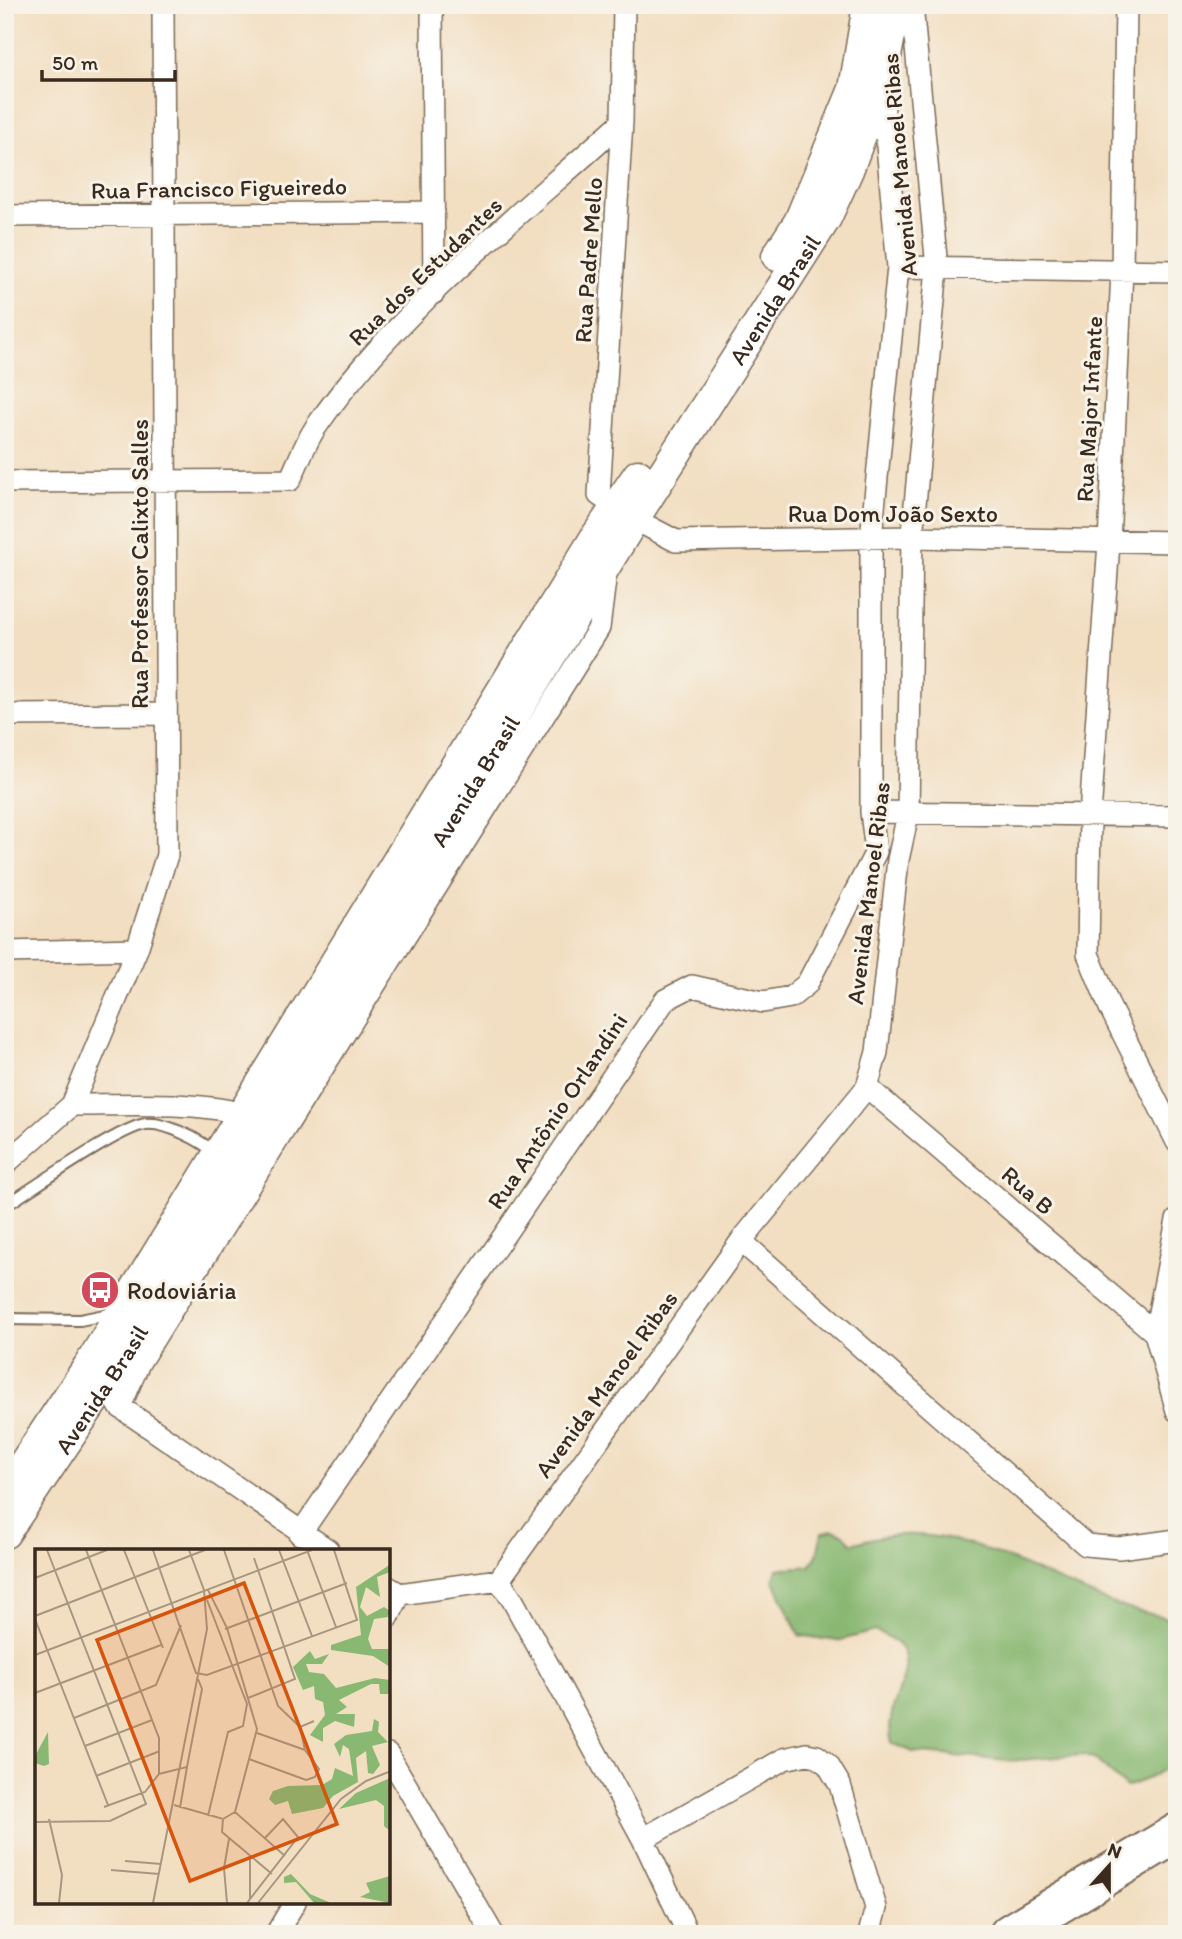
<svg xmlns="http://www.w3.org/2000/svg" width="1182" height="1939" font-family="Itim,sans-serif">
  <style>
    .forest { fill: #89b872; stroke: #627148; stroke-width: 2 }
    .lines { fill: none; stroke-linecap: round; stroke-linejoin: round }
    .lane-casing { stroke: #7b6957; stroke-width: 14 }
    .street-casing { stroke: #7b6957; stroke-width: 24 }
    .secondary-casing { stroke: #7b6957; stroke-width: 33 }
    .highway-casing { stroke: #7b6957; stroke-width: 42 }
    .lane { stroke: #fff; stroke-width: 10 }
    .street { stroke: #fff; stroke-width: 21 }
    .secondary { stroke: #fff; stroke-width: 30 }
    .highway { stroke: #fff; stroke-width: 38 }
    .labels { text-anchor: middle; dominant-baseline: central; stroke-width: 6; stroke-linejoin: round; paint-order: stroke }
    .street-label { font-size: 24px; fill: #3b2a1e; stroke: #f7f3e8 }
    .poi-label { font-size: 24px; fill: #3b2a1e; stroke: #f7f3e8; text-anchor: start }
    .inset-road { fill: none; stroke: #a99680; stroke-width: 2 }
    .view { fill: #d7540e; fill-opacity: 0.15; stroke: #d7540e; stroke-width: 3.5 }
    .inset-edge { fill: none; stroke: #3b2a1e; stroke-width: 3.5 }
  </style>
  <rect width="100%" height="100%" fill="#f7f3e8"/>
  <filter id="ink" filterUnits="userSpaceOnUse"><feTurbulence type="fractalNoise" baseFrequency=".0143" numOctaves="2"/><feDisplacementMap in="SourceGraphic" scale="14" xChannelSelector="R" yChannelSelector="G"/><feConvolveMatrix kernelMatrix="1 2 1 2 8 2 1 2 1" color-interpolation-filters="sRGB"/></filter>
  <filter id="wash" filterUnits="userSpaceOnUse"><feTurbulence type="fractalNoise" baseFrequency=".00686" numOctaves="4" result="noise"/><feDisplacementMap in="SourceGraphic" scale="28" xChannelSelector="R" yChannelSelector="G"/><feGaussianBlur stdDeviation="1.57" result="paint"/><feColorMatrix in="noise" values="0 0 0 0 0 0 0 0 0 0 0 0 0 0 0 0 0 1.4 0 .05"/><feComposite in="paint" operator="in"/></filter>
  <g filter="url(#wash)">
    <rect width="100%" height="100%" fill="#f2dec1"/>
    <path class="forest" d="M833,1530L844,1534L852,1544C951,1509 1039,1581 1129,1609C1145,1613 1161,1616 1177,1620V1761L1151,1777L1126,1787L1096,1760L1083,1755L1007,1761L913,1752L892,1743C879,1697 940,1655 875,1631L837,1641L799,1635L774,1581L777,1569L810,1566L817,1555L822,1532Z"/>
  </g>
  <g filter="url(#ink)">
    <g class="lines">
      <g class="lane-casing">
        <path id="lane" d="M5,1206C32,1189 120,1127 146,1124C165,1122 201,1140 215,1153
          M5,1319L80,1320L114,1313"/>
      </g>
      <g class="street-casing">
        <path id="street" d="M432,5L434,293
          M624,5L622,122L599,495L634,519L676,541L912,537L1177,542
          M1126,5L1122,271L1109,542L1090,815L1088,954L1110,1008L1177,1142
          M5,216L434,212
          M898,267L1177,271
          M5,482L290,480C298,463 305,443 316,427C392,315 522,213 622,122
          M5,715L166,714
          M871,812L1177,816
          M5,952L137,949
          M867,1087L1155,1333
          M72,1105L137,949L167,855L163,5
          M5,1164L72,1105C123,1105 191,1101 239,1113C254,1117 268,1126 284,1130L599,628L606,572
          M1177,1220L1155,1333L1177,1411
          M741,1241L1086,1545L1119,1548L1177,1540
          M114,1397L120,1407L328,1550
          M120,1407L139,1363L284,1130
          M300,1534L665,1000L692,986L763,1002L791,997L807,984L876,852L871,812V538L898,267L882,90
          M499,1580L741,1241L867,1087L877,1052L898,860L908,814L912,537L937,268L912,5
          M499,1580L512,1599L643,1839L688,1934
          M388,1587L400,1594L499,1580
          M388,1618L400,1594
          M388,1754L493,1934
          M643,1839L784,1759L807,1754L817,1756L828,1765L840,1785L876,1908L869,1934
          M276,1934L295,1902"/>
      </g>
      <g class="secondary-casing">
        <g id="secondary">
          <path d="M777,256L799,222L854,89L868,5"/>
          <path d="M5,1492L88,1367L595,538L638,475"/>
          <path id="s1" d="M5,1533L123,1357L634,519L826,218L848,170L881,81L896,5"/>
        </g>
      </g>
      <g class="highway-casing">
        <path id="highway" d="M1009,1934L1177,1833"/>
      </g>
      <use href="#lane" class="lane"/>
      <use href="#street" class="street"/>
      <use href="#secondary" class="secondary"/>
      <use href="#highway" class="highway"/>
    </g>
  </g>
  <defs>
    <g id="bus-disc" transform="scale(2.0125)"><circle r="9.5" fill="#d1495b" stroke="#f7f3e8"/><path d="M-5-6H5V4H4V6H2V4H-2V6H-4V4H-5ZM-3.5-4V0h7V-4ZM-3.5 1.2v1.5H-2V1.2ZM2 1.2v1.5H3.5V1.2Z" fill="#fff"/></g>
  </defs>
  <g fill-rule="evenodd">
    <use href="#bus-disc" x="100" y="1290"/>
  </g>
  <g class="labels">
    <g class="street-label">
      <text transform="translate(899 165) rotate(-95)">Avenida Manoel Ribas</text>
      <text transform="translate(219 188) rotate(-1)">Rua Francisco Figueiredo</text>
      <text transform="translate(588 260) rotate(-86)">Rua Padre Mello</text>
      <text transform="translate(425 271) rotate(-44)">Rua dos Estudantes</text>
      <text stroke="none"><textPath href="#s1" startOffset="1454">Avenida Brasil</textPath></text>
      <text transform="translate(1089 409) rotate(-87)">Rua Major Infante</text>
      <text x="893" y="513">Rua Dom João Sexto</text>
      <text transform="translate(139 564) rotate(-90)">Rua Professor Calixto Salles</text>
      <text stroke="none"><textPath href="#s1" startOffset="887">Avenida Brasil</textPath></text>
      <text transform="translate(868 893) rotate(-83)">Avenida Manoel Ribas</text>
      <text transform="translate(557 1111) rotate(-56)">Rua Antônio Orlandini</text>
      <text transform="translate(1028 1190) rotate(41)">Rua B</text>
      <text transform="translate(606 1384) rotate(-54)">Avenida Manoel Ribas</text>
      <text stroke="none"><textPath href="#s1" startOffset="173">Avenida Brasil</textPath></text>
    </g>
    <g class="poi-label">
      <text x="127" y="1290">Rodoviária</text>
    </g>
  </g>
  <g transform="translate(35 1549)">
    <rect width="355" height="355" fill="#f2dec1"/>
    <path d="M356,15L355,23L342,28L345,48L331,38L325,58L332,67L349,58L355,62L353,68L339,70L333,90L337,100H355V118L338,107L296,101V96L326,86L321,38ZM275,102L280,110L294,105L287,115H271L274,123L289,125L301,139L340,129L355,131V145H345L344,135H336L304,151L312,158L301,165H320L319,178L300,172L288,179V193L275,186L290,166L288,153L280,150L279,137L268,141L258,118ZM339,170L344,173L343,183L353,193L337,197L345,216L338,225L333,224L331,202L321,209L323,233L298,247L288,259L257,265L253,252L240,256L234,250L238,242L253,237L287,236L297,230L300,219L318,227L314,200L308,196L305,208L299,195L311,186L337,182ZM13,183L14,215L9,217L0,214V207ZM355,229L354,281L349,277V257L341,251L304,260L321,244ZM256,325L275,345L296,354H279L261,333L249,334V328ZM355,327V354L325,348L335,343L331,334Z" fill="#89b872"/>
    <path class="inset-road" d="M51,1L124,189V225M89,1L128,99M118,1L161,124L172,126L322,71L299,1M189,1L243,157L265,178L279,172M244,1L277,87M272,1L301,78M0,29L72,1M173,41L192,79L222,180L200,263M172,51L212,155L208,177L193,183L173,267M0,67L170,1M0,70L73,256M190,80L312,34M0,106L277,1M0,144L126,96M213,149L260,130L219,9M39,169L121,136L146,76M222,184L270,201M50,197L117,171M214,210L271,231L280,228L284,220L270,201L265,178M61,227L125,202M139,256L188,270L200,263M69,258L110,243L124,225L152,218L167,140L163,130M145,259L152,218M200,263L250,307M14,270L27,326L24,354M188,270L187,283L237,325M0,273L75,272L111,255L12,1M215,306V351M90,312L126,315M76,321L124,325M118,354L172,80L169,41L154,1M192,354L189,319L194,290M212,354L263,288L248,270L230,289M223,354L306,250L331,232L356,222"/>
    <path class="view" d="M209,34L302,275L155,332L62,91Z"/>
    <rect width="355" height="355" class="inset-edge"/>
  </g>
  <rect width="1182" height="1939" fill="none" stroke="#f7f3e8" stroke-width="28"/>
  <g transform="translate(1109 1866) rotate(21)" stroke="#f7f3e8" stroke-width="5" paint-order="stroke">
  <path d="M0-5L12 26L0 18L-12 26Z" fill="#3b2a1e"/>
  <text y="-10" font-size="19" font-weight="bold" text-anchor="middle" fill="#3b2a1e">N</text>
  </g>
  <path d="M42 70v10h133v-10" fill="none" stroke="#3b2a1e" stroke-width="3.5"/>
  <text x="52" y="70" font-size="21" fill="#3b2a1e" stroke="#f7f3e8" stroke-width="5" paint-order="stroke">50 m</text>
</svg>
